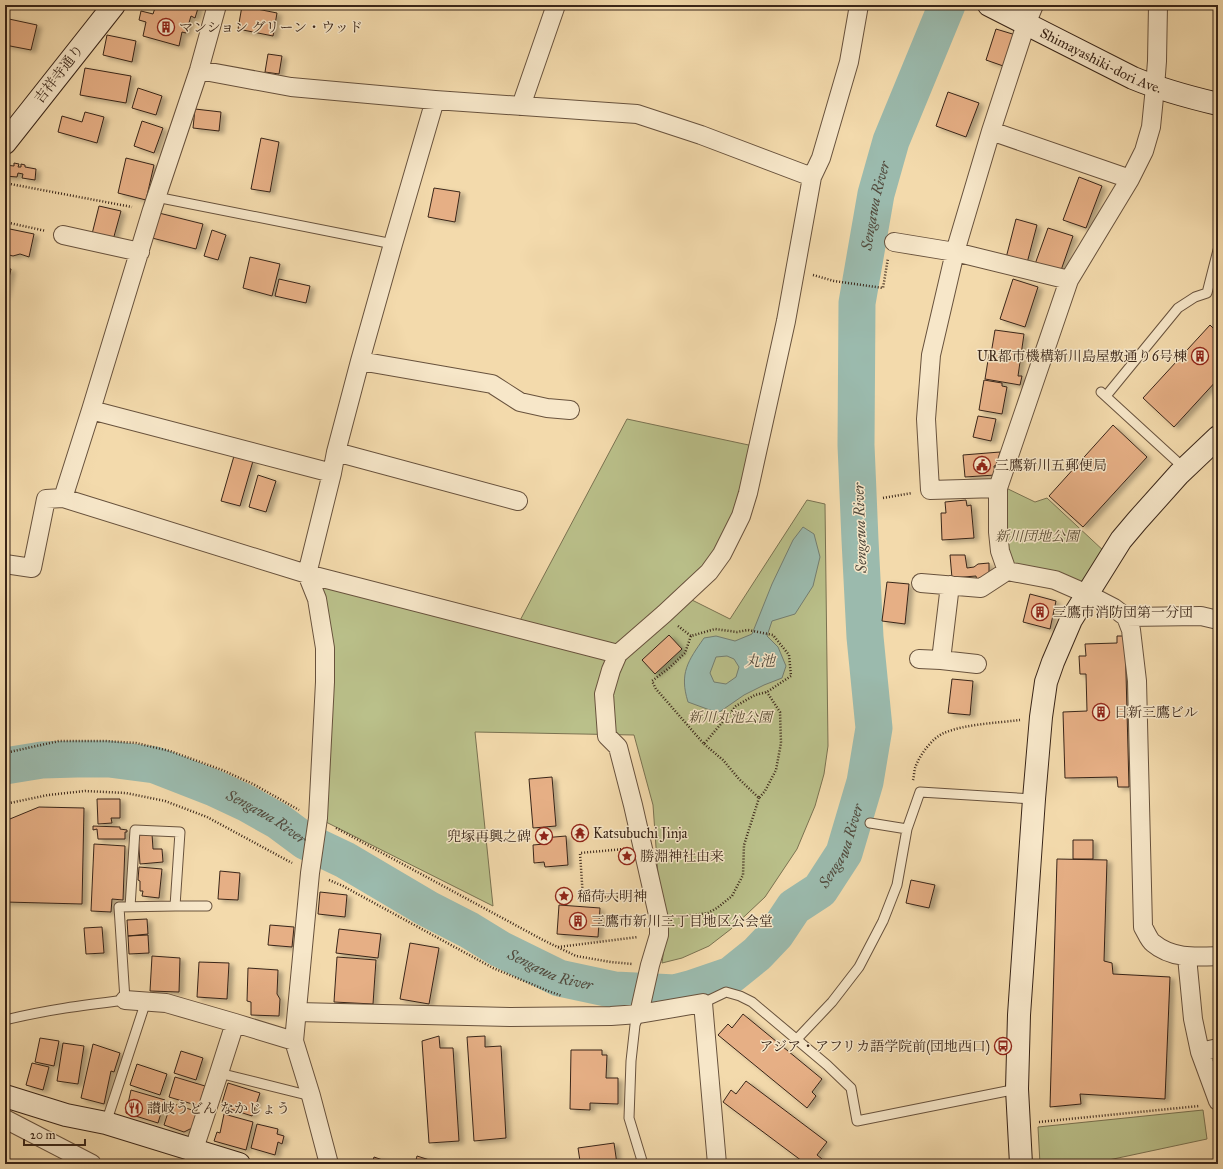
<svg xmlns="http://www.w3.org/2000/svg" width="1223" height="1169" font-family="'IM FELL Great Primer','Noto Serif JP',serif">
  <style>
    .green { fill: #bac08a; stroke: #7a7251 }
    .water { fill: #9bbaad; stroke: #747e71; fill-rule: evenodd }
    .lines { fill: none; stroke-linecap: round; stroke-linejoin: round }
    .river { stroke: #9bbaad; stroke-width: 37 }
    .building { fill: #e6af85; stroke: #392518; filter: url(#shadow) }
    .lane-casing { stroke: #68523d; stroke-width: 11 }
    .street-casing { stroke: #68523d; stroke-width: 20 }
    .secondary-casing { stroke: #392518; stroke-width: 24 }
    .path { stroke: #392518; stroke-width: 2.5; stroke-dasharray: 1 2; stroke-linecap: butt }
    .lane { stroke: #f7e7c9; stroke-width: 9 }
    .street { stroke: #f7e7c9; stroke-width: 18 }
    .secondary { stroke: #f7e7c9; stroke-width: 22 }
    .labels { text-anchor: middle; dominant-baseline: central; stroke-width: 3; stroke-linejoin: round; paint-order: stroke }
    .poi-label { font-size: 14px; fill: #392518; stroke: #f7e7c9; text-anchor: start }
    .street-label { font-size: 14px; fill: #392518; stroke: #f7e7c9 }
    .park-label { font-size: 14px; font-style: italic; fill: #594c34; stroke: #f7e7c9 }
    .water-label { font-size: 15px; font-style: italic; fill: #524a3d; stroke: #f7e7c9 }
  </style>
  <defs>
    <filter id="shadow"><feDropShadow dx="4.5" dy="2.5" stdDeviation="2" flood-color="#0004"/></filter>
  </defs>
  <rect width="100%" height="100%" fill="#f3daac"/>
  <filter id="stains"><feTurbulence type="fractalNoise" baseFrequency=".005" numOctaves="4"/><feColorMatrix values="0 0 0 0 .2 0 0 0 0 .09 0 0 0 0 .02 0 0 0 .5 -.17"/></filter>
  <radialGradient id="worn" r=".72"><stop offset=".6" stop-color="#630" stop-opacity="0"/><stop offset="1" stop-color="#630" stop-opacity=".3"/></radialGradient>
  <path class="green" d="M627,419L758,447L741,516L684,596L730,619L807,500L825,504L828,746L824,774L815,806L797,849L765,897L731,929L709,946L682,958L662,963L665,941L660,903L653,805L634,735L475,732L493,906L318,818L325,682L307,574L516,628Z
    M1006,488L1035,502L1047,498L1106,553L1084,586L1008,565L1003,549Z
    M1203,1110L1207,1139L1090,1164H1040L1038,1127Z"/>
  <path class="water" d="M803,527L814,534L820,557L813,586L795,614L772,621L767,636L778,647L786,666L782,678L764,685L744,695L718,713L688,702C679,673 688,661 704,638L716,636L735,641L752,634L772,584L793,540ZM727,656L734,659L739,667L736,677L726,684L714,682L710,673L716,657Z"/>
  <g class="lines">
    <path class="river" id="s1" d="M5,766L42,760L77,759H109L155,765L214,788L246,803L278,821L305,841L345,860L428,909L469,930L500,949L559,978L615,990L675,993L690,989L731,975L757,954L776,934L794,907L820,890L844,853L865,782L874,728L865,637L860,540L856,445L857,303L876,194L891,141L947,5"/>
  </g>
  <path class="building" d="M150,5H199L195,18L191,16L186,33L182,32L179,46L143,36L146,22L139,20L141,11L153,14L155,8L149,7Z
    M242,6L277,13L273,36L238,29Z
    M9,19L37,25L31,50L5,45V35Z
    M996,29L1019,36L1009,68L986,60Z
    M107,35L136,41L132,62L103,55Z
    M268,54L282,56L279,74L265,72Z
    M85,68L131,76L126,103L80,95Z
    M138,88L162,96L156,115L132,108Z
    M948,92L979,103L966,137L936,126Z
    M195,109L221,112L219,131L193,128Z
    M85,112L104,117L97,143L58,132L62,116L82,122Z
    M142,121L163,128L154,153L134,146Z
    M261,138L279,142L270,192L251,189Z
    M126,158L154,165L146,200L118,193Z
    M14,163L19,164L18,167H21V164L25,165V167L36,169L35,180L22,178L23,174L18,173L17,177L5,176V165L14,166Z
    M1079,177L1102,186L1086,228L1063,220Z
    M434,188L460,192L455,222L428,217Z
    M99,206L121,211L113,240L92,234Z
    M159,213L203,224L196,249L152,238Z
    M1016,219L1037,225L1027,263L1006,258Z
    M5,228L34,234L29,257L20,254L13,256L5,254Z
    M1048,228L1073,236L1059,276L1034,267Z
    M212,230L226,235L218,260L204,256Z
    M250,257L280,264L272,296L243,288Z
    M5,268L11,269L5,296Z
    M279,279L310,286L306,303L275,296Z
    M1013,279L1038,287L1025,327L1000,319Z
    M1210,325L1218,333V379L1174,427L1143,398Z
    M995,330L1024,334L1018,376H1022L1020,385L985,379L989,354H991Z
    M984,380L1002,383V386L1007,387L1002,414L979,410Z
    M978,416L996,419L991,441L973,437Z
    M1113,425L1147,457L1083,527L1049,496Z
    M1000,452L997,465L994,466L995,475L965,477L963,455Z
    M234,456L253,461L240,506L221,501Z
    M258,475L276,481L266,512L249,507Z
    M966,500L967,506L971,505L974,538L942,540L941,513H946L945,502Z
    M950,555H965L967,568L974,567L978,564L989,563V574L977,581L976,576L952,578Z
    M887,582L909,584L905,624L882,621Z
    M1030,594L1056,601L1050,629L1023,622Z
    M669,635L682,649L655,674L642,660Z
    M1117,636H1125L1129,787H1118L1117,777L1065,778L1063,712L1087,711L1086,674H1080L1079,656H1086L1085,644L1117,643Z
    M952,679L973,681L970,715L948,713Z
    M552,777L556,826L533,828L529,779Z
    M97,799H120V818H111L112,823L98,824Z
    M39,807L84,808L82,904L5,902V821Z
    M93,826L120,827V829L127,830V832H125V839H98L97,829L93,830Z
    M152,834L153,849H162L163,862L140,864L138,835Z
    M566,836L568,865L545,867L544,862L534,863L533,845L544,844L543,838Z
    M1073,840H1093V859H1073Z
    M94,844L125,846L123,900L112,899L111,912L91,911Z
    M1057,859L1107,860L1104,961L1112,963L1113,974L1170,977L1165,1099L1080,1094L1081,1104L1050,1107Z
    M139,867L162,869L159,898L142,896L143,891H140V881L138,880Z
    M220,871L240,873L238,900L218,899Z
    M911,880L935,885L929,908L906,903Z
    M320,892L347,895L345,917L318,914Z
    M559,905L600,908L598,937L557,934Z
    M147,919L148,934L128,936L127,920Z
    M270,925L294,927L292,947L268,945Z
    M102,927L104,953L86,954L84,928Z
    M339,929L381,934L378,958L336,953Z
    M148,935L149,953L129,954L128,936Z
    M410,943L439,948L429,1004L400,999Z
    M152,956L180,958L179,992L150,991Z
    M337,957L376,960L373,1004L334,1002Z
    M199,962L229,963L227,999L197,997Z
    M248,968L278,970L277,994L280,999L279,1016L251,1015V1002L247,1001Z
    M743,1014L822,1079L812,1092L816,1096L807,1108L718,1035L728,1024L732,1028Z
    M439,1036L440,1048H453L459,1141L429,1143L422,1041Z
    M485,1036V1047L501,1046L506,1138L474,1141L467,1037Z
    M40,1038L59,1041L54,1066L35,1062Z
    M63,1043L84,1046L78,1084L57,1081Z
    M93,1044L120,1053L114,1072L111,1071L104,1104L81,1098Z
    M571,1050H602V1055H607L606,1078H618V1104L590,1103V1110L570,1109Z
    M181,1051L203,1058L196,1080L174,1073Z
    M32,1063L49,1067L43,1090L26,1085Z
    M137,1064L167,1074L160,1095L130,1085Z
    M175,1077L205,1086L199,1106L169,1097Z
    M746,1081L827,1142L817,1155L822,1159L818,1164H806L723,1102L731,1090L736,1094Z
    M228,1083L260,1093L252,1116L221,1106Z
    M131,1090L165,1100L158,1123L126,1113Z
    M171,1103L198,1112L192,1128L184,1132L164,1125Z
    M224,1114L253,1122L246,1150L214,1141L217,1132L220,1133Z
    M257,1124L278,1129L277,1134L284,1136L282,1144L278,1142L275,1155L251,1148Z
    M614,1143L617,1164H578V1162L580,1161L578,1148Z
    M417,1156L442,1164H415Z
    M374,1157L394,1164H372Z"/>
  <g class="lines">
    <g class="lane-casing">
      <path id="lane" d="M156,197L393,244
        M1101,392L1184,468
        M1106,396L1178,308L1195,297L1207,293L1218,250
        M907,829L920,792L1034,799
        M130,907L135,830L180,832L175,906
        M703,1003L726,992L740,996L752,1002L827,1065L851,1088L857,1121L1017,1089
        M639,1014L635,1025L631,1061L629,1118L643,1164
        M5,1020C45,1010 85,1005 125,1000L119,907L175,906H207
        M796,1040L832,1002L859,967L883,921L897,885L907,829L870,823
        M219,1073L311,1096
        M106,1123L146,1001"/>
    </g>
    <g class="street-casing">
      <path id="street" d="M1158,5L1157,61L1155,87L1151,127L1144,151L1130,179L1069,280L998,488V532L1000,551L1007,571L1055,580L1087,594L1114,608L1126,617L1131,630L1137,681L1143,927C1146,932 1149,940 1153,943C1172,959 1196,957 1218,956
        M199,70L291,87L435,100L637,114L701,135L812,177
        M521,106L556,5
        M991,131L1130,179
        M63,235L140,252
        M894,242L955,252L1069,280
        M360,361L492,384L520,402L547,408L570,410
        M91,410L332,473
        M336,452L518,501
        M998,488L930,490L926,419L931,355L955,252L991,131L1026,24L1034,5
        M63,498L91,410L152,210L199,70L217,5
        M5,564L32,568L46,499L63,498L307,574L618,654
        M921,583L981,588L1007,571
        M950,585L941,660L977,664
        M1126,617L1201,616L1218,620
        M919,659L941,660
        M1187,957L1193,1019L1200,1052L1218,1101
        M125,1000L166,1003L235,1023L294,1041
        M297,1012L510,1017L611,1016L639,1014L703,1003L717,1164
        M639,1014L650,965L659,935V919L633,805L618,747L607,736L604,694L611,670L618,654L664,614L709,572L722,554L741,516L748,493L786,321L812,177L821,158L849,62L859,5
        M1200,1052L1218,1048
        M5,1119L92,1164
        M194,1149L219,1073L235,1023
        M329,1164L311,1096L294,1041L310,873L318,818L325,682V648L317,599L307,574L332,473L336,452L360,361L393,244L435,100"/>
    </g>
    <g class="secondary-casing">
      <g id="secondary">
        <path id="s2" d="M989,5L1133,78C1162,90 1188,97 1218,104"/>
        <path d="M5,143L114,5"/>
        <path d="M5,1096L66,1115L106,1123L239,1164"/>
        <path d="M1021,1164L1017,1089L1019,1015L1034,799L1041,717L1046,682L1053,662L1071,620L1121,540L1137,521L1179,474L1218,437"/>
      </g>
    </g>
    <path class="path" d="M5,183L132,207
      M5,222L46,231
      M813,275L834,281L883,288L888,258
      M883,498L912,493
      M678,626L691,636L715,629L737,632L748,630L773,635L789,655L791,676L767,692L755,695L736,706L704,744L656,689L652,681L669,668L685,653L691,636
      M704,744L723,760L739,779L759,798L765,791L776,770L781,743L780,712L767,692
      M5,753L59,741H105L136,743L170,751L222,770L253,784L299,810
      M913,780C914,777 914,772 915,768C919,756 932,738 944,733C965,724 997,723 1020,720
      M5,804L48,795L85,791L126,793L165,801L207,817L292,863
      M336,828L543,940L576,956L611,962L632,964
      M624,849L580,853L583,898L634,896
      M329,880L343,886L493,968L548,991L562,996
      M678,917L708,913L717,908L732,896L743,875L744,845L759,798
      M558,947L638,937
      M1039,1122L1199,1106"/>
    <use href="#lane" class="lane"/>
    <use href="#street" class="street"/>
    <use href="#secondary" class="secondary"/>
  </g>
  <defs>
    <g id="building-ring" transform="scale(0.9)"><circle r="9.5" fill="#f7e7c9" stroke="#8f2418" stroke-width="1.5"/><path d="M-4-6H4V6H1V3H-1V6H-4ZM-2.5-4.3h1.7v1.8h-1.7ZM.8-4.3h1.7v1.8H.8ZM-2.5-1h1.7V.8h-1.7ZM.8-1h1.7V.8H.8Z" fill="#8f2418"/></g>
    <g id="civic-ring" transform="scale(0.9)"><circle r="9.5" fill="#f7e7c9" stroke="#8f2418" stroke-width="1.5"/><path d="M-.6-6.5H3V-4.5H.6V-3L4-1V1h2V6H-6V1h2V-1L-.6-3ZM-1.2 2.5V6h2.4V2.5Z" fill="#8f2418"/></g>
    <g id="temple-ring" transform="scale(0.9)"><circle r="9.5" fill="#f7e7c9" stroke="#8f2418" stroke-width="1.5"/><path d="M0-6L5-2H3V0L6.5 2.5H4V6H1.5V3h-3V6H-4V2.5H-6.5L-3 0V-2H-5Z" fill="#8f2418"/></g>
    <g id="sight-ring" transform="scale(0.9)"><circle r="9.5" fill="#f7e7c9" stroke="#8f2418" stroke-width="1.5"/><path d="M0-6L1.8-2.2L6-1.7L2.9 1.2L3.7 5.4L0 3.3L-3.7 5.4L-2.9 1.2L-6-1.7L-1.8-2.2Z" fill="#8f2418"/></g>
    <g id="bus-ring" transform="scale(0.9)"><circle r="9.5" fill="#f7e7c9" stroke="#8f2418" stroke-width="1.5"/><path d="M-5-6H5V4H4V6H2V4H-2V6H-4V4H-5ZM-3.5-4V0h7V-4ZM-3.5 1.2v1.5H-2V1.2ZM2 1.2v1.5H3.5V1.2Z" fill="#8f2418"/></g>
    <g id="restaurant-ring" transform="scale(0.9)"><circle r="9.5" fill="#f7e7c9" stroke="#8f2418" stroke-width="1.5"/><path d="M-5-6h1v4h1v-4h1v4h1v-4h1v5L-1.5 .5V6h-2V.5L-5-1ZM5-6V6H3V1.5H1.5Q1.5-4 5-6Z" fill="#8f2418"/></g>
  </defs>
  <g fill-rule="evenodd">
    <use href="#building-ring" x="166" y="27"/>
    <use href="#building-ring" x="1200" y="356"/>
    <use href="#civic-ring" x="982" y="465"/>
    <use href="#building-ring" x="1040" y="612"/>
    <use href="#building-ring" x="1101" y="712"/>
    <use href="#temple-ring" x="580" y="833"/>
    <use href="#sight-ring" x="544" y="836"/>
    <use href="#sight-ring" x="627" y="856"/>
    <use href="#sight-ring" x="564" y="896"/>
    <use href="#building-ring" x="578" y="921"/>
    <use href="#bus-ring" x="1003" y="1046"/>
    <use href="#restaurant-ring" x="134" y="1108"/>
  </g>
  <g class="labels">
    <g class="poi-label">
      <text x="179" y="27">マンション グリーン・ウッド</text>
      <text x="1187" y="356" text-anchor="end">UR都市機構新川島屋敷通り6号棟</text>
      <text x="995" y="465">三鷹新川五郵便局</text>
      <text x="1053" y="612">三鷹市消防団第一分団</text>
      <text x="1114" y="712">日新三鷹ビル</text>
      <text x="593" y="833">Katsubuchi Jinja</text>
      <text x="531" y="836" text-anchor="end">兜塚再興之碑</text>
      <text x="640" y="856">勝淵神社由来</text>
      <text x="577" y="896">稲荷大明神</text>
      <text x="591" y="921">三鷹市新川三丁目地区公会堂</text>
      <text x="990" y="1046" text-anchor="end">アジア・アフリカ語学院前(団地西口)</text>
      <text x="147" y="1108">讃岐うどん なかじょう</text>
    </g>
    <g class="street-label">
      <text stroke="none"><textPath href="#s2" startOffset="125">Shimayashiki-dori Ave.</textPath></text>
      <text transform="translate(59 74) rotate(-52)">吉祥寺通り</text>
    </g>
    <g class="park-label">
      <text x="1037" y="536">新川団地公園</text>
      <text x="730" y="717">新川丸池公園</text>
    </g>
    <g class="water-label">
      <text stroke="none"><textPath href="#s1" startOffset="1607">Sengawa River</textPath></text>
      <text transform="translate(860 528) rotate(-92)">Sengawa River</text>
      <text x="760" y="661">丸池</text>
      <text stroke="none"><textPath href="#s1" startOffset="274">Sengawa River</textPath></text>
      <text stroke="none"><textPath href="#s1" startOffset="959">Sengawa River</textPath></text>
      <text stroke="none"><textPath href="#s1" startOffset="598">Sengawa River</textPath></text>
    </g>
  </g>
  <rect width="1223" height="1169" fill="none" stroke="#f3daac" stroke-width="20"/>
  <rect x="6" y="6" width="1211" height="1157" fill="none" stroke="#392518" stroke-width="2"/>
  <rect x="10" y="10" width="1203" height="1149" fill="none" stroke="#392518"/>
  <path d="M24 1139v6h61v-6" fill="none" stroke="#392518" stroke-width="2"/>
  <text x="30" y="1139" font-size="12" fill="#392518" stroke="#f7e7c9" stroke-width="3" paint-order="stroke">20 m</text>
  <rect width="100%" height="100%" filter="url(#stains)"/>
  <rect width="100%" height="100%" fill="url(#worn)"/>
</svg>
